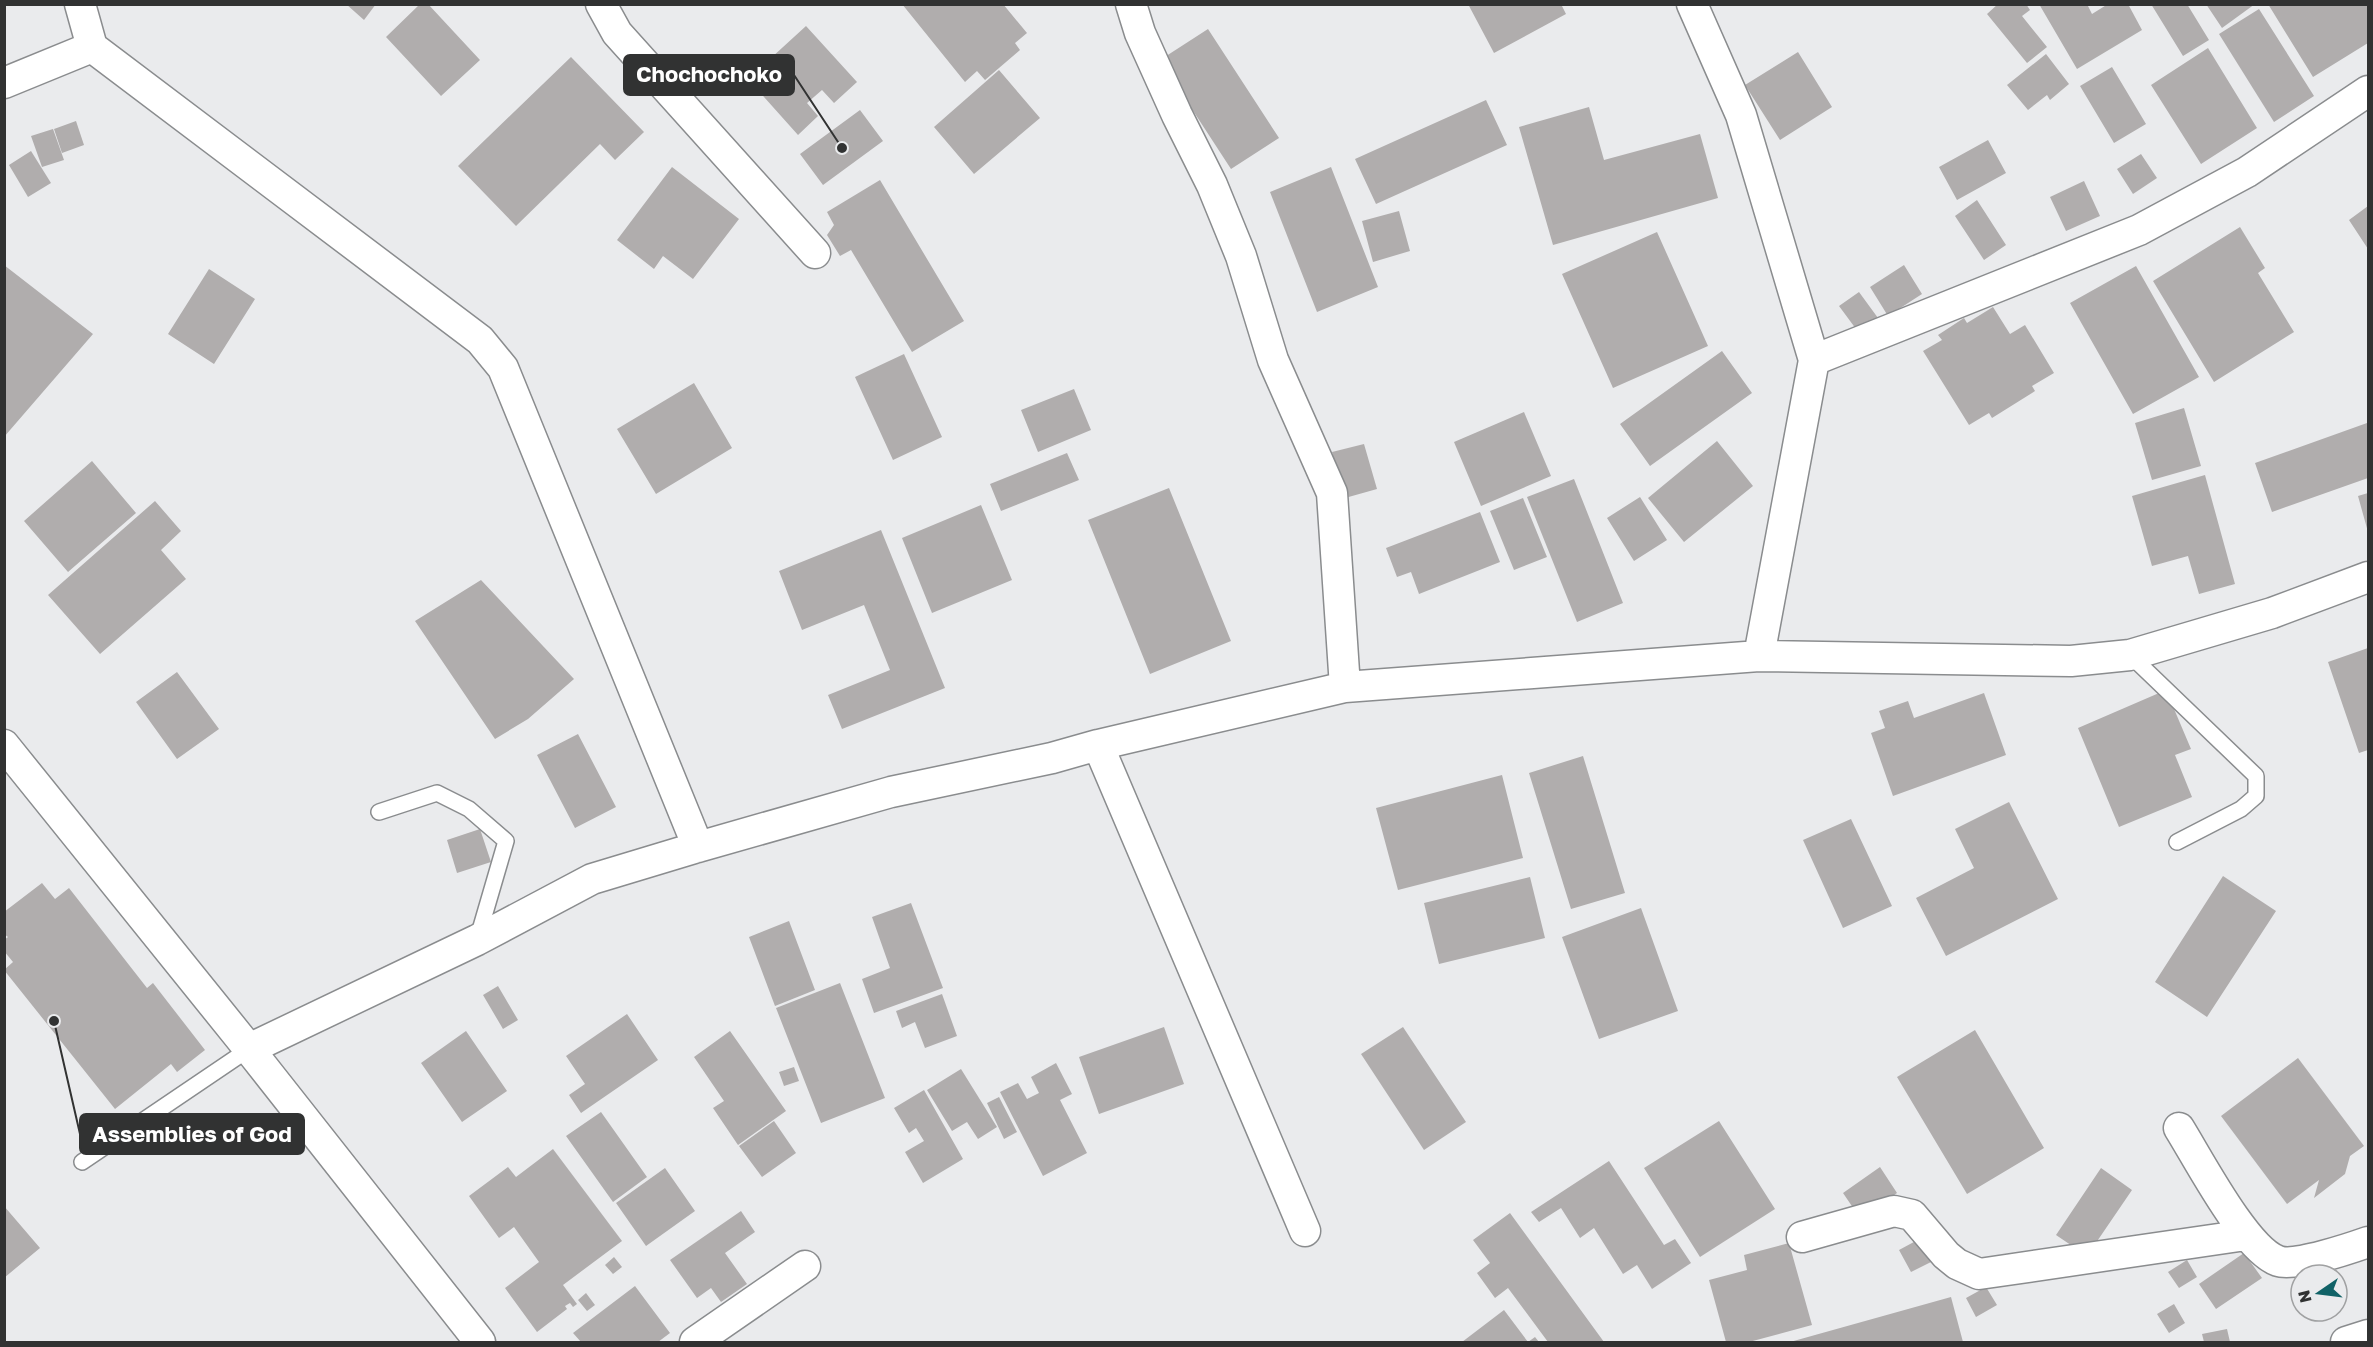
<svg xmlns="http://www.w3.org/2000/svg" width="2373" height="1347" font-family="'Golos Text',sans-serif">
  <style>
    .building { fill: #b0adad }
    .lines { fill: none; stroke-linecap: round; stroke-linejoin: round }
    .service-casing { stroke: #8a8c8e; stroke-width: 18 }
    .minor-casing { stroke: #8a8c8e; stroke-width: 33 }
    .service { stroke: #fff; stroke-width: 15 }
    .minor { stroke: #fff; stroke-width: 30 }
    .leader { fill: none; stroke: #313232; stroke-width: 2 }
    .callout-dot { fill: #313232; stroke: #eaebed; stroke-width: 2 }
    .callout { fill: #313232; stroke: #313232; stroke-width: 2 }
    .callout-label { font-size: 22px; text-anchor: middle; font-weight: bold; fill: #fff }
  </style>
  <rect width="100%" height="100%" fill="#eaebed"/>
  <path class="building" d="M346,4H376L364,20Z
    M420,4H428L480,60L441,96L386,37Z
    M902,4H1003L1027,33L1015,43L1020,50L985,80L977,71L965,82Z
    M1468,4H1561L1566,14L1494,53Z
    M1998,4H2026L2030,10L2022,16L2047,47L2027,63L1987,14Z
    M2039,4H2087L2092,14L2108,4H2128L2142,30L2077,69Z
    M2151,4H2187L2209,40L2183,56Z
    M2206,4H2255L2222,28Z
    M2268,4H2368V43L2313,77Z
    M2259,9L2314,96L2274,122L2219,34Z
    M806,26L857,82L834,103L822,90L807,103L818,116L798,135L748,79Z
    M1208,29L1279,138L1231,169L1160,60Z
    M2208,48L2257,128L2201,164L2151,85Z
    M1798,52L1832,107L1780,140L1745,85Z
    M2046,54L2069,84L2050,100L2047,95L2028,110L2007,85Z
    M571,57L644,132L615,160L600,144L516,226L458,166Z
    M2112,67L2146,124L2114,143L2080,86Z
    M999,70L1040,118L974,174L934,127Z
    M1486,100L1507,145L1376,204L1355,159Z
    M1589,107L1604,160L1700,134L1718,198L1553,245L1519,127Z
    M860,110L883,141L823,185L800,154Z
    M76,121L84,145L62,153L54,129Z
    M53,129L64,160L42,167L31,136Z
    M1988,140L2006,173L1957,200L1939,167Z
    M31,151L51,183L28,197L9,165Z
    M2141,154L2157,178L2133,194L2117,169Z
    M672,167L739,219L693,279L663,256L654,269L617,240Z
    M1331,167L1378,287L1317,312L1270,192Z
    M880,180L964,321L912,352L851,250L840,256L827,235L834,225L827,212Z
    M2084,181L2100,216L2066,231L2050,197Z
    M1977,200L2006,245L1984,260L1955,216Z
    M2368,206V249L2349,220Z
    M1399,211L1410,251L1373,262L1362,221Z
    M2240,227L2265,268L2258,273L2294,332L2214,382L2153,281Z
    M1657,232L1708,346L1613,388L1562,274Z
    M4,265L93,334L4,437Z
    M1904,265L1922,294L1888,316L1870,287Z
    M2136,266L2199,377L2133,414L2070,303Z
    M209,269L255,299L214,364L168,334Z
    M1859,292L1878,318L1859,333L1839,306Z
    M1993,307L2010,334L2025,325L2054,373L2032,386L2035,391L1992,418L1989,413L1969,425L1923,351L1942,340L1938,335L1964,318L1967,323Z
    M1722,351L1752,393L1650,466L1620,424Z
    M904,354L942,437L893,460L855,377Z
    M694,383L732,448L656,494L617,429Z
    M1074,389L1091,430L1038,452L1021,410Z
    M2184,408L2201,466L2152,480L2135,423Z
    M1524,412L1551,476L1481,506L1454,442Z
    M2367,423L2368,428V478L2272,512L2255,463Z
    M1717,441L1753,486L1684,542L1648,498Z
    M1364,444L1377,489L1345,498L1332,452Z
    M1067,453L1079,480L1001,511L990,484Z
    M92,461L136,513L68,572L24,521Z
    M2205,475L2235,584L2199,594L2188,556L2152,566L2132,496Z
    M1574,479L1623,603L1577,622L1527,497Z
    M1169,488L1231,641L1150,674L1088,520Z
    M2368,493V532L2358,496Z
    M1640,497L1667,540L1634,561L1607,518Z
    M1523,498L1547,557L1514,570L1490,511Z
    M155,501L181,531L161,550L186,579L100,654L48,595Z
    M981,505L1012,580L932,613L902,538Z
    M1480,512L1500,562L1419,594L1411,572L1397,577L1386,548Z
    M881,530L945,688L842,729L828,695L890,670L864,605L802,630L779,571Z
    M481,580L574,679L528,719L495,739L415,621Z
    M2368,648V750L2359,753L2328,662Z
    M177,672L219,729L177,759L136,702Z
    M2166,690L2191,749L2175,755L2192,797L2119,827L2078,728Z
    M1984,693L2006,755L1893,796L1871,733L1885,728L1879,711L1908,701L1914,718Z
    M578,734L616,807L575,828L537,755Z
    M1583,756L1625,893L1571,909L1529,773Z
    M1502,775L1523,858L1398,890L1376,808Z
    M2009,802L2058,899L1946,956L1916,898L1974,868L1955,829Z
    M1851,819L1892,906L1843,928L1803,840Z
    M480,829L491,862L457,873L447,840Z
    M2223,876L2276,911L2207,1017L2155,982Z
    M1530,877L1545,938L1439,964L1424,903Z
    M42,883L55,899L69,888L147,988L153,983L205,1050L177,1072L171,1064L115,1109L4,970L13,962L4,951V940L8,937L4,934V912Z
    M911,903L943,988L874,1013L862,979L890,968L872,917Z
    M1641,908L1678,1011L1599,1039L1562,937Z
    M789,921L815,990L775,1006L749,937Z
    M840,983L885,1098L821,1123L776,1008Z
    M498,986L518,1020L503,1029L483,995Z
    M942,994L957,1036L925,1048L915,1022L902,1028L896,1011Z
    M627,1014L658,1060L581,1113L569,1095L585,1084L566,1056Z
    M1164,1027L1184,1084L1099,1114L1079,1057Z
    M1403,1027L1466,1122L1424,1150L1361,1054Z
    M1975,1030L2044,1148L1967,1194L1897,1077Z
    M466,1031L507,1091L462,1122L421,1063Z
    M730,1031L786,1111L738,1145L713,1108L724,1101L694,1057Z
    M2298,1058L2364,1146L2350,1156L2345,1174L2314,1198L2319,1180L2287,1204L2221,1116Z
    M1056,1063L1072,1094L1060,1100L1087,1153L1043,1176L1000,1092L1018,1083L1027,1099L1039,1093L1031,1077Z
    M794,1067L799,1081L784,1086L779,1072Z
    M961,1069L997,1127L978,1139L967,1122L952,1131L927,1090Z
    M924,1090L963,1159L923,1183L905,1152L924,1141L916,1128L909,1133L894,1108Z
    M999,1097L1017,1132L1004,1139L987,1103Z
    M601,1112L647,1177L613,1202L566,1136Z
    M774,1121L796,1153L762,1177L739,1146Z
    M1719,1121L1775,1209L1700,1257L1644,1168Z
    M553,1149L622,1241L563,1285L577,1304L573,1307L570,1303L565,1306L567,1309L537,1332L505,1288L539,1262L514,1227L499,1238L469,1196L508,1167L516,1177Z
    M1609,1161L1664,1245L1675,1239L1691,1263L1652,1289L1637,1265L1623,1274L1594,1228L1580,1238L1561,1208L1539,1222L1531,1212Z
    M1880,1167L1897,1193L1860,1218L1843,1193Z
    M665,1168L695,1211L646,1246L616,1203Z
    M2101,1168L2132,1190L2087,1256L2056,1235Z
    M4,1206L40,1248L4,1278Z
    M741,1211L755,1232L725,1253L747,1284L721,1302L711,1288L697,1298L670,1260Z
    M1510,1213L1604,1342H1548L1508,1288L1495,1298L1477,1273L1490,1263L1473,1240Z
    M1925,1236L1937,1259L1911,1272L1899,1250Z
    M1789,1243L1812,1325L1749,1342H1726L1709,1280L1747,1270L1744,1255Z
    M2244,1253L2262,1278L2216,1309L2199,1284Z
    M614,1257L622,1267L613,1274L605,1265Z
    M2187,1260L2197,1277L2179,1288L2168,1272Z
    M635,1286L670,1333L658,1342H581L573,1333Z
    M1986,1287L1997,1305L1976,1317L1966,1298Z
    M586,1293L595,1305L587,1311L578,1300Z
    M1951,1297L1963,1342H1790Z
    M2174,1304L2185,1323L2169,1333L2157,1314Z
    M1504,1310L1528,1342L1535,1337L1539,1342H1462Z
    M2227,1329L2230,1342H2204L2202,1334Z"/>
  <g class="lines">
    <g class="service-casing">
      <path id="service" d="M2130,655L2256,776V796L2241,809L2177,842
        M379,812L437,793L469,809L506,841L478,937
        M82,1162L249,1049"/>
    </g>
    <g class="minor-casing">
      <path id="minor" d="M80,4L92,47
        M601,4L617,33L815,253
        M1131,4L1140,33L1177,115L1212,185L1241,256L1273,360L1332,493L1345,687
        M1692,4L1741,115L1814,360L1759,656
        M4,83L92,47L480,340L503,368L698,847
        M1814,360L2139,230L2247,172L2368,91
        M4,745L249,1049L480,1342
        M1098,745L1305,1231
        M249,1049L477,940L592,879L698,847L891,792L1052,758L1098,745L1345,687L1759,656L2071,661L2130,655L2272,613L2368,577
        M2179,1128C2199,1160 2245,1249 2278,1261C2295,1267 2351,1248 2368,1242
        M1802,1237L1894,1211L1912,1215L1946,1255L1957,1264L1979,1274L2246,1235
        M695,1342L805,1266
        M2346,1342L2368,1335"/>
    </g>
    <use href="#service" class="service"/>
    <use href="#minor" class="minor"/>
  </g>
  <path class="leader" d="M842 148L794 75M54 1021L80 1134"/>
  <g class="callout-dot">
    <circle cx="842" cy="148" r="6"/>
    <circle cx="54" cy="1021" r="6"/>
  </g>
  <g class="callout">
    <rect x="624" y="55" width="170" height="40" rx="6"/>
    <rect x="80" y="1114" width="224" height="40" rx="6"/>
  </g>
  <g class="callout-label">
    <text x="709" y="82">Chochochoko</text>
    <text x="192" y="1142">Assemblies of God</text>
  </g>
  <rect width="2373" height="1347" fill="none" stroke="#313232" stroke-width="12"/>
  <g transform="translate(2319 1293) rotate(256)"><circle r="28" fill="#eaebed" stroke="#a0a1a2" stroke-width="1.5"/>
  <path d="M0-4.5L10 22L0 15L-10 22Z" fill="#116267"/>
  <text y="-9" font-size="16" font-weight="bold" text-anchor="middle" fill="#313232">N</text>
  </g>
</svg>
